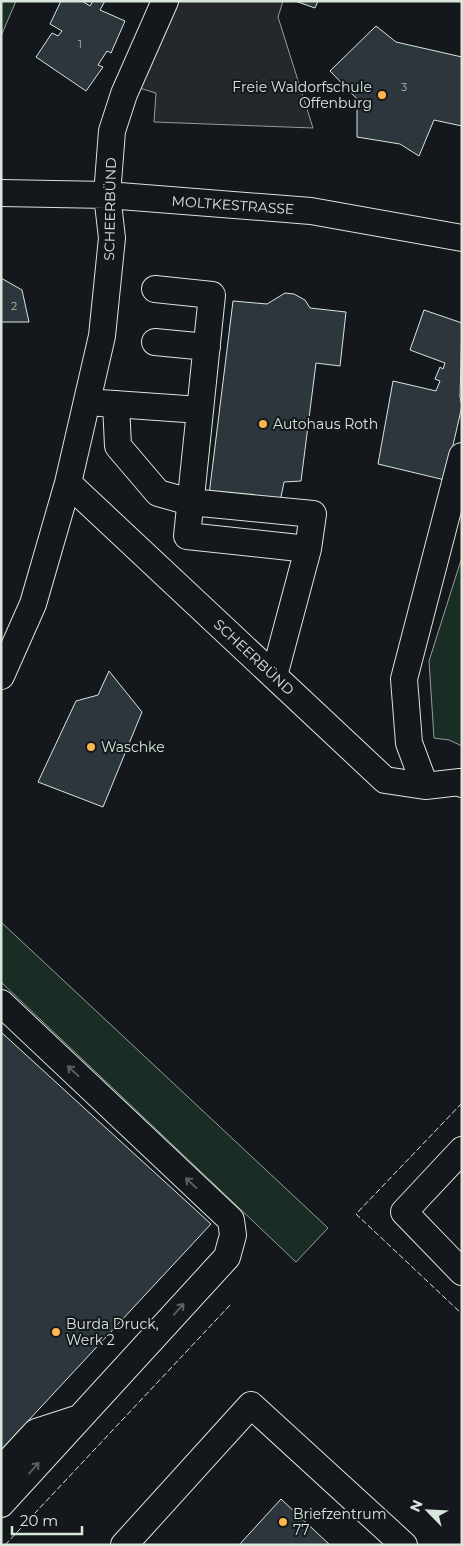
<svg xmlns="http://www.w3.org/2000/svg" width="463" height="1546" font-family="Montserrat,sans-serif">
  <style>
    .green { fill: #1a2d24; stroke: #939e99 }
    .parking { fill: #24282b; stroke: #939e99 }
    .building { fill: #2c363c; stroke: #d8e6dc }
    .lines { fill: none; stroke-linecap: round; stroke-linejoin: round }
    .minor-casing { stroke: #d8e6dc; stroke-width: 28 }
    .minor { stroke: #14181c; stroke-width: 26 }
    .fence { stroke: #d8e6dc; stroke-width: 1; stroke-dasharray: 6 2.5; stroke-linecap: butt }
    .oneway { stroke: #59605f }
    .poi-dot { fill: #ffb74d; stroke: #14181c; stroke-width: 2 }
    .labels { text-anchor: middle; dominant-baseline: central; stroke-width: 4; stroke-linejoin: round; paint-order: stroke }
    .number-label { font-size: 11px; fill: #adbab4 }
    .poi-label { font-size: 14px; fill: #d8e6dc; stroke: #14181c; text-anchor: start }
    .street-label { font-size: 14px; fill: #d8e6dc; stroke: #14181c }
  </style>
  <rect width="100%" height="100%" fill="#14181c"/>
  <path class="green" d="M1,1H16L1,36Z
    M462,557V746L449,740L434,738L429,661Z
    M1,922L328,1228L296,1262L1,982Z"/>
  <path class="parking" d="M176,1H283L278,17L313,128L154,122L156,93L136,87Z"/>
  <path class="building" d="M61,1H82L90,6L93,1H105L100,10L125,21L111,53L107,51L98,65L103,67L86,91L36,57L52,33L58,36L62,31L50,24Z
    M295,1H318L315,8Z
    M376,26L396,42L462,57V126L434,120L419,156L400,144L357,137V110L361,103L330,71Z
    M1,278L22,290L29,322H1Z
    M285,293L294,294L305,300L310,308L346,312L340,366L316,363L301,481L284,482L280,502L209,495L233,301L267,304Z
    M424,310L462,323L460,397L462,406L445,480L378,464L393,381L436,391L440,381L435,379L440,367L443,369L445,363L410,350Z
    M109,671L142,712L103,807L38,782L76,701L98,695Z
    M1,1032L211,1224L1,1450Z
    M281,1499L330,1545H239Z"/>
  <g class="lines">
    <g class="minor-casing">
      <path id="minor" d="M1,193L107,195L311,211L462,238
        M155,289L212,295L187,536L308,549
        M155,342L207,347
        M100,403L200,410
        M116,404L118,446L158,493L190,502L313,514L308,549L274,676
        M68,483L385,780L425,786L460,782L462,784
        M1,676L33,604L68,483L102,336L112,238L107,195L112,131L124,94L165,1
        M425,786L409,743L404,679L462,456
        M1,1003L231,1220L233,1235L227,1257L1,1504
        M462,1150L404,1212L462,1272
        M1,1470L36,1432L79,1418
        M124,1545L251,1405L404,1545"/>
    </g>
    <use href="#minor" class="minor"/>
    <path class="fence" d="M462,1103L356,1214L462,1314
      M5,1545L231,1304"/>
  </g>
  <defs><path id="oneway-shaft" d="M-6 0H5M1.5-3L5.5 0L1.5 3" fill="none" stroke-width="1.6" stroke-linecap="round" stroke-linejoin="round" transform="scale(1.25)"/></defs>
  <g class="oneway">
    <use href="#oneway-shaft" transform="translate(73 1071) rotate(-137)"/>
    <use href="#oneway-shaft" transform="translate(191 1183) rotate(-137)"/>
    <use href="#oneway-shaft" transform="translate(179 1309) rotate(-48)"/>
    <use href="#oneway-shaft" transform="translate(34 1468) rotate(-48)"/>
  </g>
  <g class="poi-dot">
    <circle cx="382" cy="95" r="5"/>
    <circle cx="263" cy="424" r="5"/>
    <circle cx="91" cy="747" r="5"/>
    <circle cx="56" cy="1332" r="5"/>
    <circle cx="283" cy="1522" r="5"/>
  </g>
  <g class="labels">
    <g class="number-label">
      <text x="80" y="44">1</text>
      <text x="404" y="87">3</text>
      <text x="14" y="306">2</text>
    </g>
    <g class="poi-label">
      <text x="372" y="87" text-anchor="end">Freie Waldorfschule<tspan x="372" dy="16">Offenburg</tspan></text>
      <text x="273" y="424">Autohaus Roth</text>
      <text x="101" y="747">Waschke</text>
      <text x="66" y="1324">Burda Druck,<tspan x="66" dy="16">Werk 2</tspan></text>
      <text x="293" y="1514">Briefzentrum<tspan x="293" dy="16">77</tspan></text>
    </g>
    <g class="street-label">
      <text transform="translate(233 205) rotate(4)">MOLTKESTRASSE</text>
      <text transform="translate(110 209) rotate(-89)">SCHEERBÜND</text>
      <text transform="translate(254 657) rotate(43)">SCHEERBÜND</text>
    </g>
  </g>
  <rect width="463" height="1546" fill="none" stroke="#d8e6dc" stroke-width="5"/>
  <g transform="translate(428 1511) rotate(294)" stroke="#14181c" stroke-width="4" paint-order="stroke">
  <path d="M0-4L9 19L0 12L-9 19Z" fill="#d8e6dc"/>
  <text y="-8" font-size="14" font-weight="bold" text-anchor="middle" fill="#d8e6dc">N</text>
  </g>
  <path d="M12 1526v8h70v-8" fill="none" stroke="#d8e6dc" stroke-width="2.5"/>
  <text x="20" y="1526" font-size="15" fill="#d8e6dc" stroke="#14181c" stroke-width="4" paint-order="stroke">20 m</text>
</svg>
